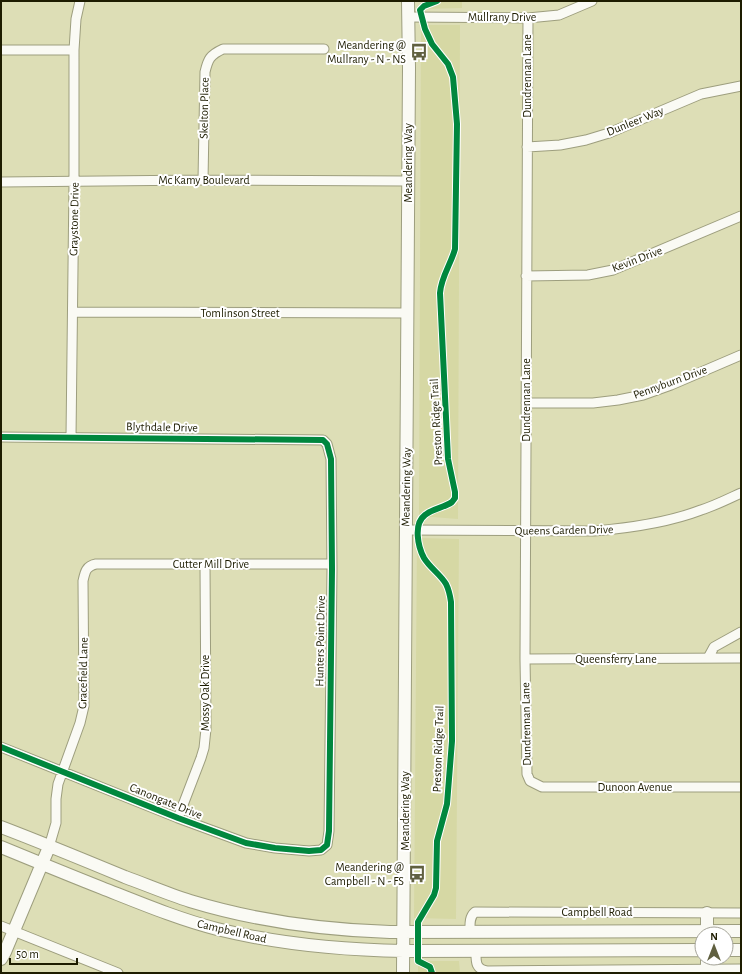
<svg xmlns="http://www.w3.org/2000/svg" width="742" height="974" font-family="'Alegreya Sans',sans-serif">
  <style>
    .green { fill: #d6d8a4 }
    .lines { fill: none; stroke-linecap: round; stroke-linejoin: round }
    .street-casing { stroke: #9d9e7e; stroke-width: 11 }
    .secondary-casing { stroke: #9d9e7e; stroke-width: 14 }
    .street { stroke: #fafaf4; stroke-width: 9 }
    .secondary { stroke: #fafaf4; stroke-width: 12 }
    .cycleway-casing { stroke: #fff; stroke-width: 8 }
    .cycleway { stroke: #00873e; stroke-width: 6 }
    .labels { text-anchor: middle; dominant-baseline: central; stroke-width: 4; stroke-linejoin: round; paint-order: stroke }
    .street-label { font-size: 12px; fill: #1d1c00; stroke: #fff }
    .poi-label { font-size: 12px; fill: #1d1c00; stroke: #fff; text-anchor: end }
  </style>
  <rect width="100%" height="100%" fill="#dddeb6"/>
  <path class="green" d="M422,1H462V8L422,9Z
    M421,25H460L458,519L419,516Z
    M417,538L459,539L456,919L414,918Z
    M422,961H459L460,973H418V965Z"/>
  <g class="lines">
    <g class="street-casing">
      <path id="street" d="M408,17L528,18L559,15L592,1
        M528,18L525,659L527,774L530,781L542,787H741
        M1,50H74
        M527,147L560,145L586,140L609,133L701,94L741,86
        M203,180L205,72C208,59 210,55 223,49H324
        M1,182L203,180L408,181
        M526,276L588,275L613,270L741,216
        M73,312L408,313
        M526,403H593L618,400L643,395L671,385L741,355
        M1,437L323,440L327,444L331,459L332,569L329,831L327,845L321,850L309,851L275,848L246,843L178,818L1,747
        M71,437L74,182V50L76,19L80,1
        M405,530L594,531C630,528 667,523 701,510C714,506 728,499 741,493
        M708,658L714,647L741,632
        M525,659L741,658
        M178,818L201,758L204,748L206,729L205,564
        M49,847L56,823V799L58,784L80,723L84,706L83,581C85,572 86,566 96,564H332
        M1,926L118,973
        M470,932C470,925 469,917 475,912L741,913
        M476,951C476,961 475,969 487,971L741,969"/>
    </g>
    <g class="secondary-casing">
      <path id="secondary" d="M1,827C43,843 84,860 125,877C147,885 168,894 190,901C256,921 322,930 390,932L741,931
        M1,847C35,861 69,875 102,888C140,903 178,919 217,929C278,944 340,950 404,951L702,950
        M707,913V934
        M726,950H741
        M707,958V969
        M1,959L5,952L49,847
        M403,973L409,68L408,1"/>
    </g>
    <use href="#street" class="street"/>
    <use href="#secondary" class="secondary"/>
    <g class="cycleway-casing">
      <path id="cycleway" d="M1,437L323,440L327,444L331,459L332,569L329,831L327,845L321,850L309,851L275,848L246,843L178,818L1,747
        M432,973L430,967L418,961V922L434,895L436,888L437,841L447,804L452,741L451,602C450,595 449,590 446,584C440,574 430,568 424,558C418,547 413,524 425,515C433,508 444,508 452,502L455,498V492L448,459L440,293C441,277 451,264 455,249L457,124L453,77L448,64L432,44L425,29L420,10L424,6L437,1"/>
    </g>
    <use href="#cycleway" class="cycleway"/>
  </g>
  <defs>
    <g id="bus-bare" transform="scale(1.38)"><path d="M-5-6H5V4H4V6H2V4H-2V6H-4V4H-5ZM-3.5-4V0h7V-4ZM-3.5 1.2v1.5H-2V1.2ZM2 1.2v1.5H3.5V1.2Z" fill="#606040" stroke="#fff" stroke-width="2.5" paint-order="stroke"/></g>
  </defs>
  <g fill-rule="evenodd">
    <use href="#bus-bare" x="419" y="52"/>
    <use href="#bus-bare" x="417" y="874"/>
  </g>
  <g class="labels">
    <g class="street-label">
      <text x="502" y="17">Mullrany Drive</text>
      <text transform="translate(527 76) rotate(-90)">Dundrennan Lane</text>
      <text transform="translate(204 108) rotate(-89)">Skelton Place</text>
      <text transform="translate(635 121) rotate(-22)">Dunleer Way</text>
      <text transform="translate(408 163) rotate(-90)">Meandering Way</text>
      <text x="204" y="180">Mc Kamy Boulevard</text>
      <text transform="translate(74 219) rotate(-89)">Graystone Drive</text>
      <text transform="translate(637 259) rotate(-21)">Kevin Drive</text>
      <text x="240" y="313">Tomlinson Street</text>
      <text transform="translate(670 382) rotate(-20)">Pennyburn Drive</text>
      <text transform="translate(526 400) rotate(-90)">Dundrennan Lane</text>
      <text transform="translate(436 422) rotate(-93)">Preston Ridge Trail</text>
      <text transform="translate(162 427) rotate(1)">Blythdale Drive</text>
      <text transform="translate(406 487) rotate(-89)">Meandering Way</text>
      <text transform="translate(564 530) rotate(-1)">Queens Garden Drive</text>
      <text x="211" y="564">Cutter Mill Drive</text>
      <text transform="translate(320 641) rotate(-89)">Hunters Point Drive</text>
      <text x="616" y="659">Queensferry Lane</text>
      <text transform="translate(83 673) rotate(-89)">Gracefield Lane</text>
      <text transform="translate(205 693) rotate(-90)">Mossy Oak Drive</text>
      <text transform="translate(526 724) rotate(-91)">Dundrennan Lane</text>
      <text transform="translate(438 749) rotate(-88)">Preston Ridge Trail</text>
      <text x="635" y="787">Dunoon Avenue</text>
      <text transform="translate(166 801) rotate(22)">Canongate Drive</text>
      <text transform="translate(405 811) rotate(-90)">Meandering Way</text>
      <text x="597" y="912">Campbell Road</text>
      <text transform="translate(232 931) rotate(13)">Campbell Road</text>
    </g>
    <g class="poi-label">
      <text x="406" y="45">Meandering @<tspan x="406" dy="14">Mullrany - N - NS</tspan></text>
      <text x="404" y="867">Meandering @<tspan x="404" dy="14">Campbell - N - FS</tspan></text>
    </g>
  </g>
  <rect width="742" height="974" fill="none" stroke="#1d1c00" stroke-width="4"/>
  <g transform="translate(714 946)"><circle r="19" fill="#ffffff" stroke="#a5a499"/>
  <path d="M0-3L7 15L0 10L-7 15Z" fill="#606040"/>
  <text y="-6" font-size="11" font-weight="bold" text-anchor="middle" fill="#1d1c00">N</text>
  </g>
  <path d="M10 958v6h67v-6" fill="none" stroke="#1d1c00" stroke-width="2"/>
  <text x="16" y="958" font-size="12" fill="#1d1c00" stroke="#ffffff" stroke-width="3" paint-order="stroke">50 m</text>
</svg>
